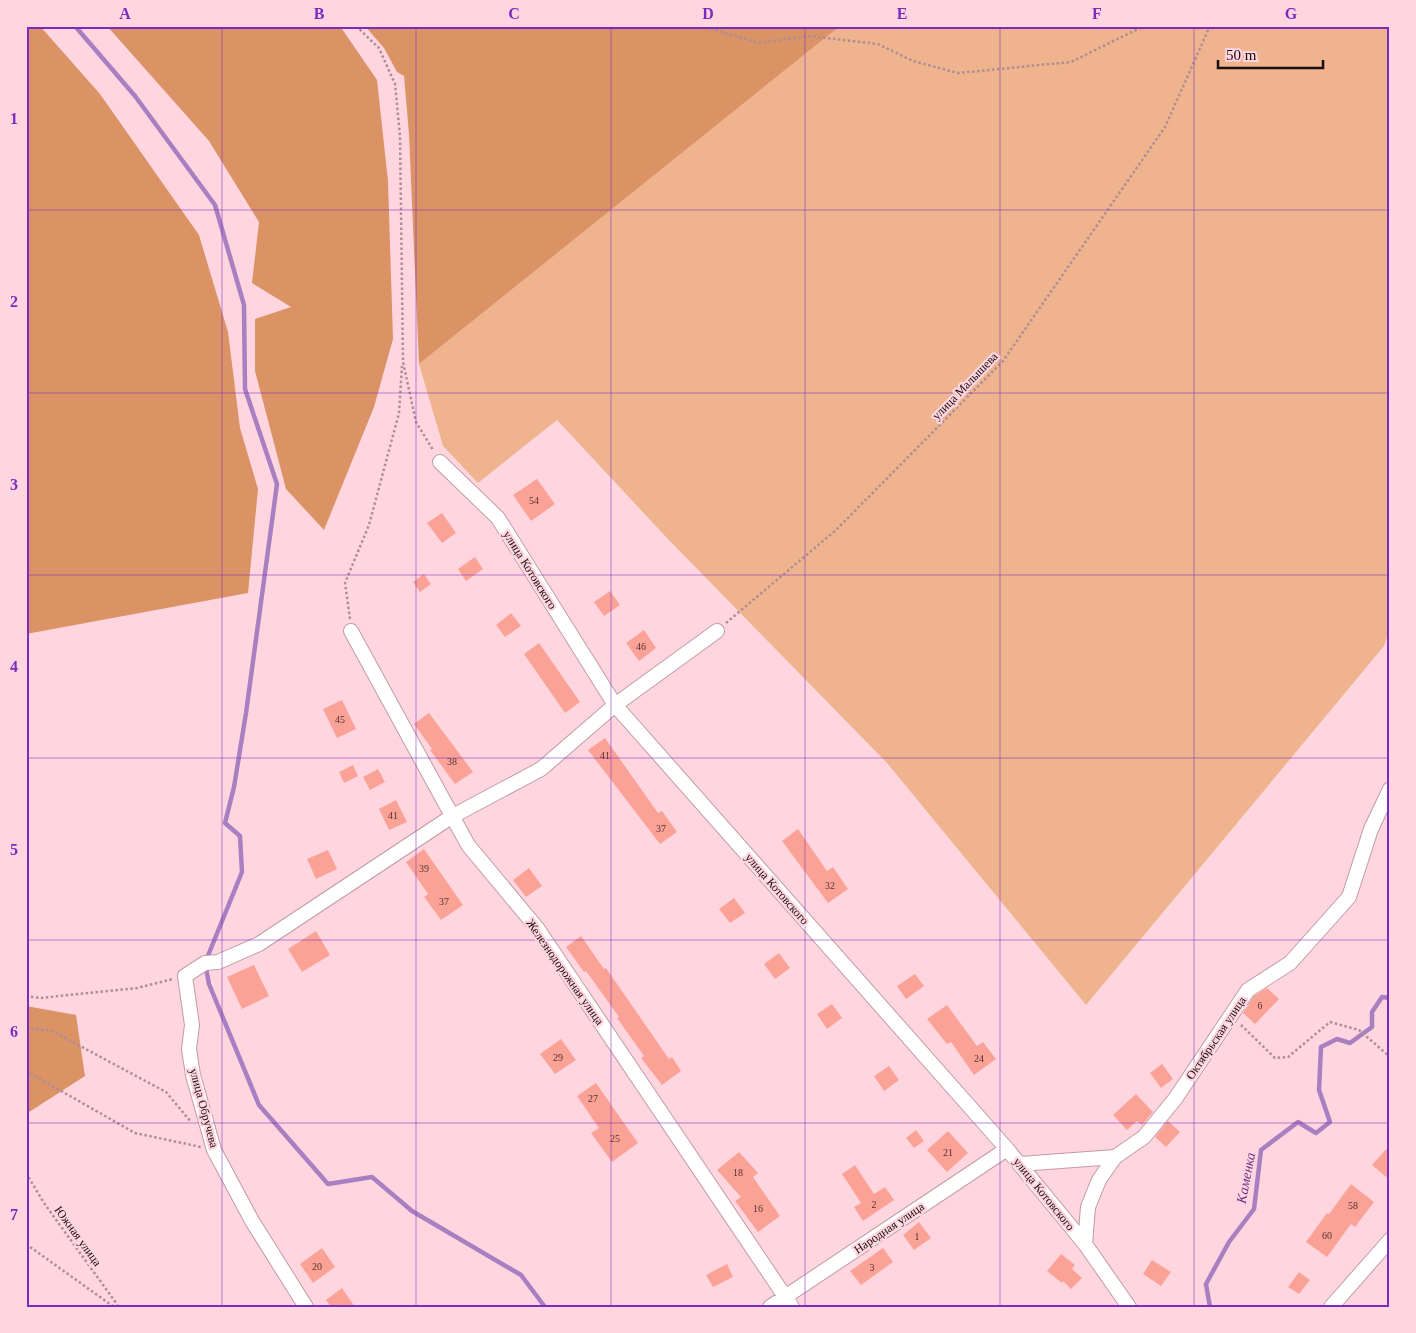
<svg xmlns="http://www.w3.org/2000/svg" width="1416" height="1333" font-family="Georgia,serif">
  <style>
    .green { fill: #efb38e }
    .forest { fill: #db9264 }
    .lines { fill: none; stroke-linecap: round; stroke-linejoin: round }
    .stream { stroke: #a97fc2; stroke-width: 4.5 }
    .building { fill: #fba297 }
    .minor-casing { stroke: #c19ba4; stroke-width: 16 }
    .path { stroke: #ad8e95; stroke-width: 2.5; stroke-dasharray: 2.5 2.5; stroke-linecap: butt }
    .minor { stroke: #fff; stroke-width: 14 }
    .grid { fill: none; stroke: #7b2cbf; stroke-width: 1; stroke-opacity: 0.55 }
    .labels { text-anchor: middle; dominant-baseline: central; stroke-width: 4.5; stroke-linejoin: round; paint-order: stroke }
    .number-label { font-size: 10px; fill: #533332 }
    .street-label { font-size: 12px; fill: #1b0e11; stroke: #ffd6e0 }
    .water-label { font-size: 14px; font-style: italic; fill: #652f81; stroke: #ffd6e0 }
    .neatline { fill: none; stroke: #7b2cbf; stroke-width: 2 }
    .grid-label { font-size: 16px; text-anchor: middle; font-weight: bold; fill: #7b2cbf }
  </style>
  <rect width="100%" height="100%" fill="#ffd6e0"/>
  <path class="green" d="M840,26H1390V628L1384,646L1086,1005L887,763L667,538L557,420L478,483L443,446L419,364Z"/>
  <path class="forest" d="M26,26H40L100,94L199,235L228,332L240,428L258,489L248,593L26,634Z
    M107,26H340L377,80L388,181L393,339L374,407L324,530L286,489L255,371V319L291,307L252,283L259,222L209,141Z
    M365,26H840L419,364L409,134L404,76L397,72L384,48Z
    M26,1006L76,1015L85,1076L26,1114Z"/>
  <g class="lines">
    <path class="stream" d="M75,26L135,96L215,205L244,305L245,389L277,484L246,713L234,787L225,823L240,836L242,872L205,963L209,984L259,1105L328,1184L372,1177L412,1211L521,1275L545,1307
      M1210,1307L1206,1284L1229,1242L1254,1209L1261,1150L1298,1122L1316,1133L1330,1122L1319,1090L1321,1047L1337,1039L1350,1043L1372,1027V1012L1382,997L1390,998"/>
  </g>
  <path class="building" d="M537,479L555,504L531,521L513,495Z
    M442,513L456,533L442,543L427,523Z
    M475,557L483,569L466,581L458,569Z
    M424,574L431,584L420,592L413,582Z
    M610,591L620,605L604,616L594,602Z
    M511,613L521,626L505,637L496,625Z
    M644,630L656,648L639,661L626,643Z
    M539,643L580,702L565,713L524,654Z
    M342,700L356,729L337,738L323,709Z
    M429,713L473,772L455,784L430,750L432,749L414,724Z
    M605,738L658,813L662,811L677,832L660,844L588,750Z
    M353,765L358,776L344,783L339,772Z
    M378,769L385,782L370,790L363,777Z
    M396,800L407,822L389,830L379,809Z
    M798,829L827,871L833,867L848,889L828,903L782,841Z
    M424,849L463,905L441,920L424,897L428,894L406,862Z
    M328,850L337,869L316,879L307,859Z
    M529,868L542,886L526,897L513,880Z
    M734,898L745,913L730,923L719,909Z
    M316,931L330,955L302,972L288,949Z
    M581,936L604,969L606,968L669,1059L672,1057L681,1071L662,1085L641,1058L644,1056L617,1018L619,1017L586,971L584,972L566,947Z
    M779,953L790,968L775,979L764,964Z
    M254,965L269,996L242,1009L227,977Z
    M915,974L924,986L906,999L897,986Z
    M1267,988L1279,999L1255,1024L1243,1013L1254,996Z
    M832,1004L842,1018L827,1029L817,1014Z
    M947,1005L977,1046L983,1042L996,1059L974,1075L951,1042L947,1044L927,1019Z
    M561,1039L576,1060L555,1074L540,1054Z
    M1162,1064L1173,1079L1161,1088L1150,1073Z
    M889,1066L899,1080L884,1091L874,1076Z
    M596,1083L638,1143L612,1162L591,1133L599,1128L577,1096Z
    M1136,1094L1153,1112L1142,1125L1137,1121L1127,1130L1113,1115Z
    M1168,1121L1180,1132L1166,1147L1155,1137Z
    M916,1130L924,1141L914,1148L906,1138Z
    M948,1131L968,1153L947,1172L927,1150Z
    M1390,1145V1180L1372,1165Z
    M739,1152L758,1173L753,1177L780,1216L758,1232L735,1201L741,1197L717,1170Z
    M855,1165L874,1194L885,1187L894,1200L863,1221L854,1207L861,1203L842,1174Z
    M1351,1184L1374,1202L1355,1227L1351,1224L1327,1257L1306,1242L1327,1213L1329,1214Z
    M919,1222L931,1238L914,1250L903,1235Z
    M322,1248L335,1267L313,1283L300,1264Z
    M883,1248L893,1262L861,1285L850,1271Z
    M1061,1254L1075,1265L1072,1269L1082,1278L1071,1289L1063,1281L1062,1283L1047,1271Z
    M1152,1260L1171,1272L1161,1286L1143,1274Z
    M727,1264L733,1277L713,1287L706,1275Z
    M1299,1272L1310,1280L1299,1294L1288,1287Z
    M342,1288L355,1307H331L326,1300Z"/>
  <g class="lines">
    <g class="minor-casing">
      <path id="minor" d="M440,462L498,518L615,705L1007,1149L1085,1244L1129,1307
        M351,631L468,845L537,928L792,1307
        M1020,1164L1115,1157
        M1085,1244L1088,1207L1099,1180L1115,1157L1144,1137L1175,1099L1248,990L1290,963L1349,897L1371,829L1390,789
        M306,1307L252,1221L214,1150L193,1075L189,1049L192,1025L185,976L205,963L218,962L259,944L451,817L541,769L615,705L717,631
        M770,1307L1007,1149
        M1331,1307L1390,1240"/>
    </g>
    <path class="path" d="M356,26L379,48L395,84L400,136L403,362L416,422L433,450
      M701,26L759,43L809,36L878,44L913,61L958,73L1071,62L1144,26
      M350,619L345,583L369,525L399,413L402,366
      M726,623L836,530L1003,361L1165,127L1210,26
      M26,996L40,998L137,988L173,979
      M1241,1025L1275,1058L1288,1057L1330,1022L1359,1030L1390,1057
      M26,1028L52,1031L166,1092L191,1122
      M26,1071L135,1133L201,1147
      M26,1173L44,1203L119,1307
      M26,1244L114,1307"/>
    <use href="#minor" class="minor"/>
  </g>
  <path class="grid" d="M222,26V1307M416,26V1307M611,26V1307M805,26V1307M1000,26V1307M1194,26V1307M26,210H1390M26,393H1390M26,575H1390M26,758H1390M26,940H1390M26,1123H1390"/>
  <g class="labels">
    <g class="number-label">
      <text x="534" y="500">54</text>
      <text x="641" y="646">46</text>
      <text x="340" y="719">45</text>
      <text x="605" y="755">41</text>
      <text x="452" y="761">38</text>
      <text x="393" y="815">41</text>
      <text x="661" y="828">37</text>
      <text x="424" y="868">39</text>
      <text x="830" y="885">32</text>
      <text x="444" y="901">37</text>
      <text x="1260" y="1005">6</text>
      <text x="558" y="1057">29</text>
      <text x="979" y="1058">24</text>
      <text x="593" y="1098">27</text>
      <text x="615" y="1138">25</text>
      <text x="948" y="1152">21</text>
      <text x="738" y="1172">18</text>
      <text x="874" y="1204">2</text>
      <text x="1353" y="1205">58</text>
      <text x="758" y="1208">16</text>
      <text x="1327" y="1235">60</text>
      <text x="917" y="1236">1</text>
      <text x="317" y="1266">20</text>
      <text x="872" y="1267">3</text>
    </g>
    <g class="street-label">
      <text transform="translate(965 386) rotate(-46)">улица Малышева</text>
      <text transform="translate(530 570) rotate(58)">улица Котовского</text>
      <text transform="translate(777 889) rotate(49)">улица Котовского</text>
      <text transform="translate(565 972) rotate(55)">Железнодорожная улица</text>
      <text transform="translate(1216 1038) rotate(-56)">Октябрьская улица</text>
      <text transform="translate(204 1108) rotate(75)">улица Обручева</text>
      <text transform="translate(1044 1194) rotate(51)">улица Котовского</text>
      <text transform="translate(889 1228) rotate(-34)">Народная улица</text>
      <text transform="translate(78 1236) rotate(54)">Южная улица</text>
    </g>
    <g class="water-label">
      <text transform="translate(1246 1178) rotate(-79)">Каменка</text>
    </g>
  </g>
  <rect width="1416" height="1333" fill="none" stroke="#ffd6e0" stroke-width="55"/>
  <path d="M1218 60v8h105v-8" fill="none" stroke="#1b0e11" stroke-width="2.5"/>
  <text x="1226" y="60" font-size="15" fill="#1b0e11" stroke="#ffd6e0" stroke-width="4" paint-order="stroke">50 m</text>
  <rect x="28" y="28" width="1360" height="1278" class="neatline"/>
  <g class="grid-label">
    <text x="125" y="19">A</text>
    <text x="319" y="19">B</text>
    <text x="514" y="19">C</text>
    <text x="708" y="19">D</text>
    <text x="902" y="19">E</text>
    <text x="1097" y="19">F</text>
    <text x="1291" y="19">G</text>
    <text x="14" y="124">1</text>
    <text x="14" y="307">2</text>
    <text x="14" y="490">3</text>
    <text x="14" y="672">4</text>
    <text x="14" y="855">5</text>
    <text x="14" y="1037">6</text>
    <text x="14" y="1220">7</text>
  </g>
</svg>
